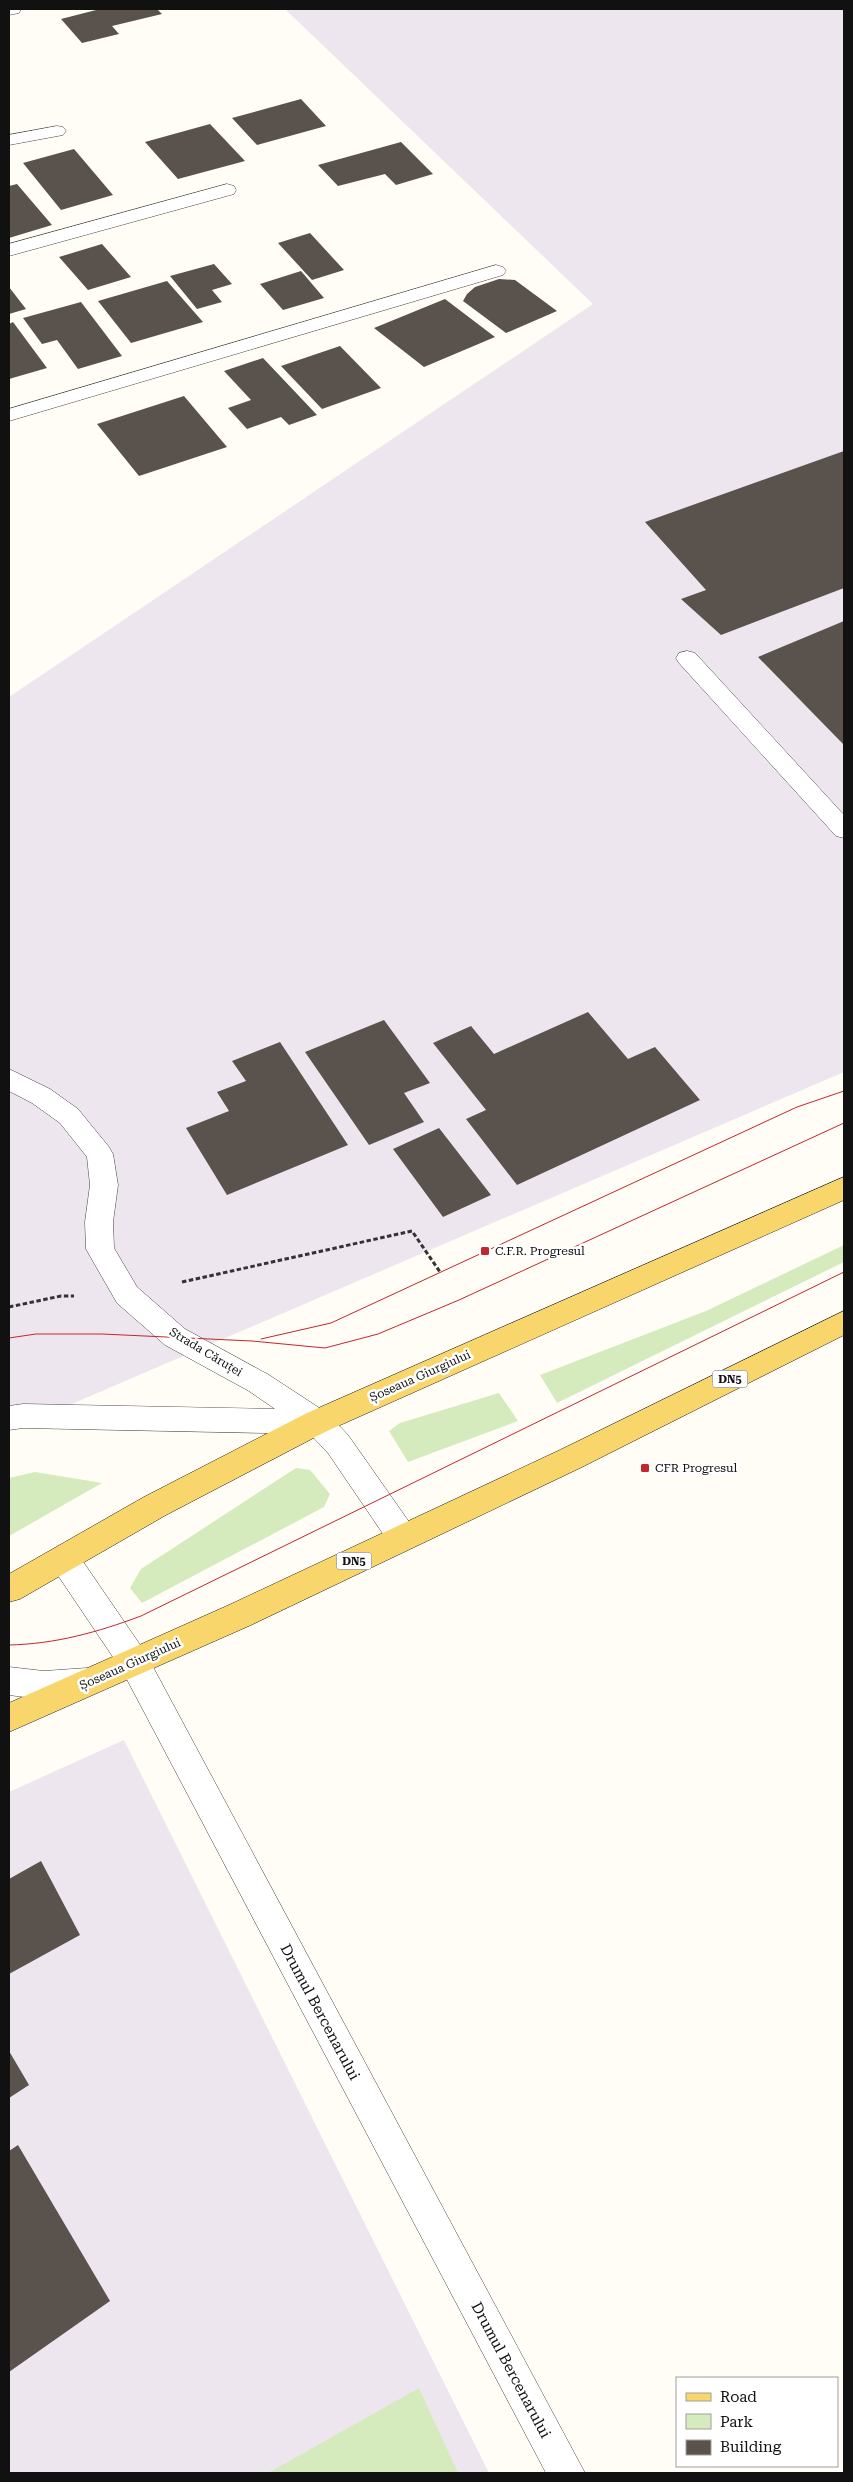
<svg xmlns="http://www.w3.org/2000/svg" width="853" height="2482" font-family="'Roboto Serif',serif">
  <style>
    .industrial { fill: #eee6ef }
    .green { fill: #d5ebbd }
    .building { fill: #5a524d }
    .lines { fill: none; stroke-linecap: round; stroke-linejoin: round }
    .minor-casing { stroke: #444; stroke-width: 1 }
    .major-casing { stroke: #222; stroke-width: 1 }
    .path { stroke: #333; stroke-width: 3; stroke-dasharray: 4.5 2.5; stroke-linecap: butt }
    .minor { fill: #fff; fill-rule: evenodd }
    .major { fill: #f9d66b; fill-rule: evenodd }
    .tram { stroke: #c4262e; stroke-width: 1 }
    .poi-dot { fill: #c4262e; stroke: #fff; stroke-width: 2 }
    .labels { text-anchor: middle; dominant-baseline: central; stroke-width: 5; stroke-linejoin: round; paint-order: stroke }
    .shield { fill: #fff; stroke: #585858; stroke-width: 1 }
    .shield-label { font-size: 11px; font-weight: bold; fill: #111 }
    .poi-label { font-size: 12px; fill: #111; stroke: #fff; text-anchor: start }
    .street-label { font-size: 12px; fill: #111; stroke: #fff }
    .near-street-label { font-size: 15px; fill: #111; stroke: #fff }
  </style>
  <rect width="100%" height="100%" fill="#fffdf5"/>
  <path class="industrial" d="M285,9H844V1072L9,1431V697L593,304Z
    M124,1740L489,2473H9V1792Z"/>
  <path class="green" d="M844,1245V1262L557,1403L540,1375L706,1311Z
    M499,1393L518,1421L408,1462L389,1431L400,1423Z
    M296,1468L310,1470L330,1494L324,1507L142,1603L130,1588L141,1569Z
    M35,1472L102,1483L9,1536V1478Z
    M419,2388L458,2473H268Z"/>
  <path class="building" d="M100,9H157L162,14L112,26L119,34L82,43L61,19Z
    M301,99L326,126L257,145L232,118Z
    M210,124L245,161L178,179L145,142Z
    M401,142L433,174L396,185L385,174L338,186L318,165Z
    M74,149L113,195L61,210L23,163Z
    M17,184L52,225L9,238V186Z
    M310,233L344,270L312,280L278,243Z
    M102,244L131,277L88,290L59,257Z
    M214,264L232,284L212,290L222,302L197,309L170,276Z
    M301,271L324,298L283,310L260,284Z
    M499,279L515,280L557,311L506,333L463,301L467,294L475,287Z
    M167,281L203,322L131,343L98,301Z
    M9,287L26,309L9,314Z
    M445,299L495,337L424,367L374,328Z
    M81,302L122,356L78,369L57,340L42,344L23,318Z
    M13,322L47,368L9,379V324Z
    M340,346L381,388L322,409L281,366Z
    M263,358L317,415L289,425L281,417L247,429L228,408L251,400L224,371Z
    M184,396L227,447L139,476L97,424Z
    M844,451V588L721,635L681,599L706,590L645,522Z
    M844,621V745L758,657Z
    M588,1012L628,1059L655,1047L700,1100L517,1185L466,1119L486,1110L433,1043L471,1026L494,1054Z
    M384,1020L430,1083L404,1093L424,1122L369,1145L305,1052Z
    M280,1042L348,1145L227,1195L186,1128L229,1111L217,1092L246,1081L232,1061Z
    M439,1128L491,1195L443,1217L393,1149Z
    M41,1861L80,1935L9,1974V1879Z
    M9,2051L29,2085L9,2098Z
    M18,2145L110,2301L9,2372V2151Z"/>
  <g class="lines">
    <g class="minor-casing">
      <path id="minor" d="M9,9H21L19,13L9,15Z
        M57,126L63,127L66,131L63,135L9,145V135Z
        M227,184L234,186L236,190L234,194L9,256V244Z
        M496,265L503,267L506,271L503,275L9,421V409Z
        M687,651L695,653L844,815V838L836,836L679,663L676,658L679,653Z
        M9,1069L50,1089L78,1109L109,1147L113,1154L118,1185L113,1222L114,1248L137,1287L185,1329L269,1375L327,1413L348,1435L414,1529L418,1538L414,1547L403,1551L392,1547L328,1453L310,1434L23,1428L9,1430V1406L23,1404L275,1409L249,1391L165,1345L117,1303L86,1249L85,1222L90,1185L87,1157L60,1123L32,1103L9,1091Z
        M64,1546L75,1550L145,1652L585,2473H546L123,1672L53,1568L49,1559L53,1550Z
        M9,1667L44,1671L87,1668L98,1672L103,1682L98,1692C70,1703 38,1699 9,1695Z"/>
    </g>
    <g class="major-casing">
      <path id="major" d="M844,1177V1200L327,1431L166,1515L20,1599L9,1602V1574L144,1497L307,1413Z
        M844,1311V1335L580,1468L251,1625L9,1732V1703L229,1605L560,1450Z"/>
    </g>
    <path class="path" d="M182,1282L412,1231L440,1272
      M9,1307L61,1296H74"/>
    <use href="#minor" class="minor"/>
    <use href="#major" class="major"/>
    <path class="tram" d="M9,1338L36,1334H102L252,1341L325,1348L378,1334L459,1300L844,1123
      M261,1339L331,1323L797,1107L844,1091
      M9,1645C56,1644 98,1632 141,1616L844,1272"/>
  </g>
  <g class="poi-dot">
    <rect x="480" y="1246" width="10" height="10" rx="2.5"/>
    <rect x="640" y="1463" width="10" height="10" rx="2.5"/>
  </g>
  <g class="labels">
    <g class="shield">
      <rect x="712.5" y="1370.5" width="35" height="17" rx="4"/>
      <rect x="336.5" y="1552.5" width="35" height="17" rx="4"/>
    </g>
    <g class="shield-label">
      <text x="730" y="1379">DN5</text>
      <text x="354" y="1561">DN5</text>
    </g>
    <g class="poi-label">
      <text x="495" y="1251">C.F.R. Progresul</text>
      <text x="655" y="1468">CFR Progresul</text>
    </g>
    <g class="street-label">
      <text transform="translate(206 1352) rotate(31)">Strada Căruței</text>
      <text transform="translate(420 1376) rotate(-24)">Șoseaua Giurgiului</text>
      <text transform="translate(130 1664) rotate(-24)">Șoseaua Giurgiului</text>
    </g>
    <g class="near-street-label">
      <text transform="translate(320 2012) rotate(62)">Drumul Bercenarului</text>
      <text transform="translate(511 2370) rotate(62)">Drumul Bercenarului</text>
    </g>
  </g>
  <rect width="853" height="2482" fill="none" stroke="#111111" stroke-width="20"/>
  <rect x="676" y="2377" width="162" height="90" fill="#ffffff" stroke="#a0a0a0"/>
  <rect x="686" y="2393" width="25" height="8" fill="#f9d66b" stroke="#a0a0a0"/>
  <text x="720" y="2402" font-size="15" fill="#111111">Road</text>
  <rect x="686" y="2414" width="25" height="15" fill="#d5ebbd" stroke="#a0a0a0"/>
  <text x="720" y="2427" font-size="15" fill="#111111">Park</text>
  <rect x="686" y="2440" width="25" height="15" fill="#5a524d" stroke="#a0a0a0"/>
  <text x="720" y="2452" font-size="15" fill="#111111">Building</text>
</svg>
